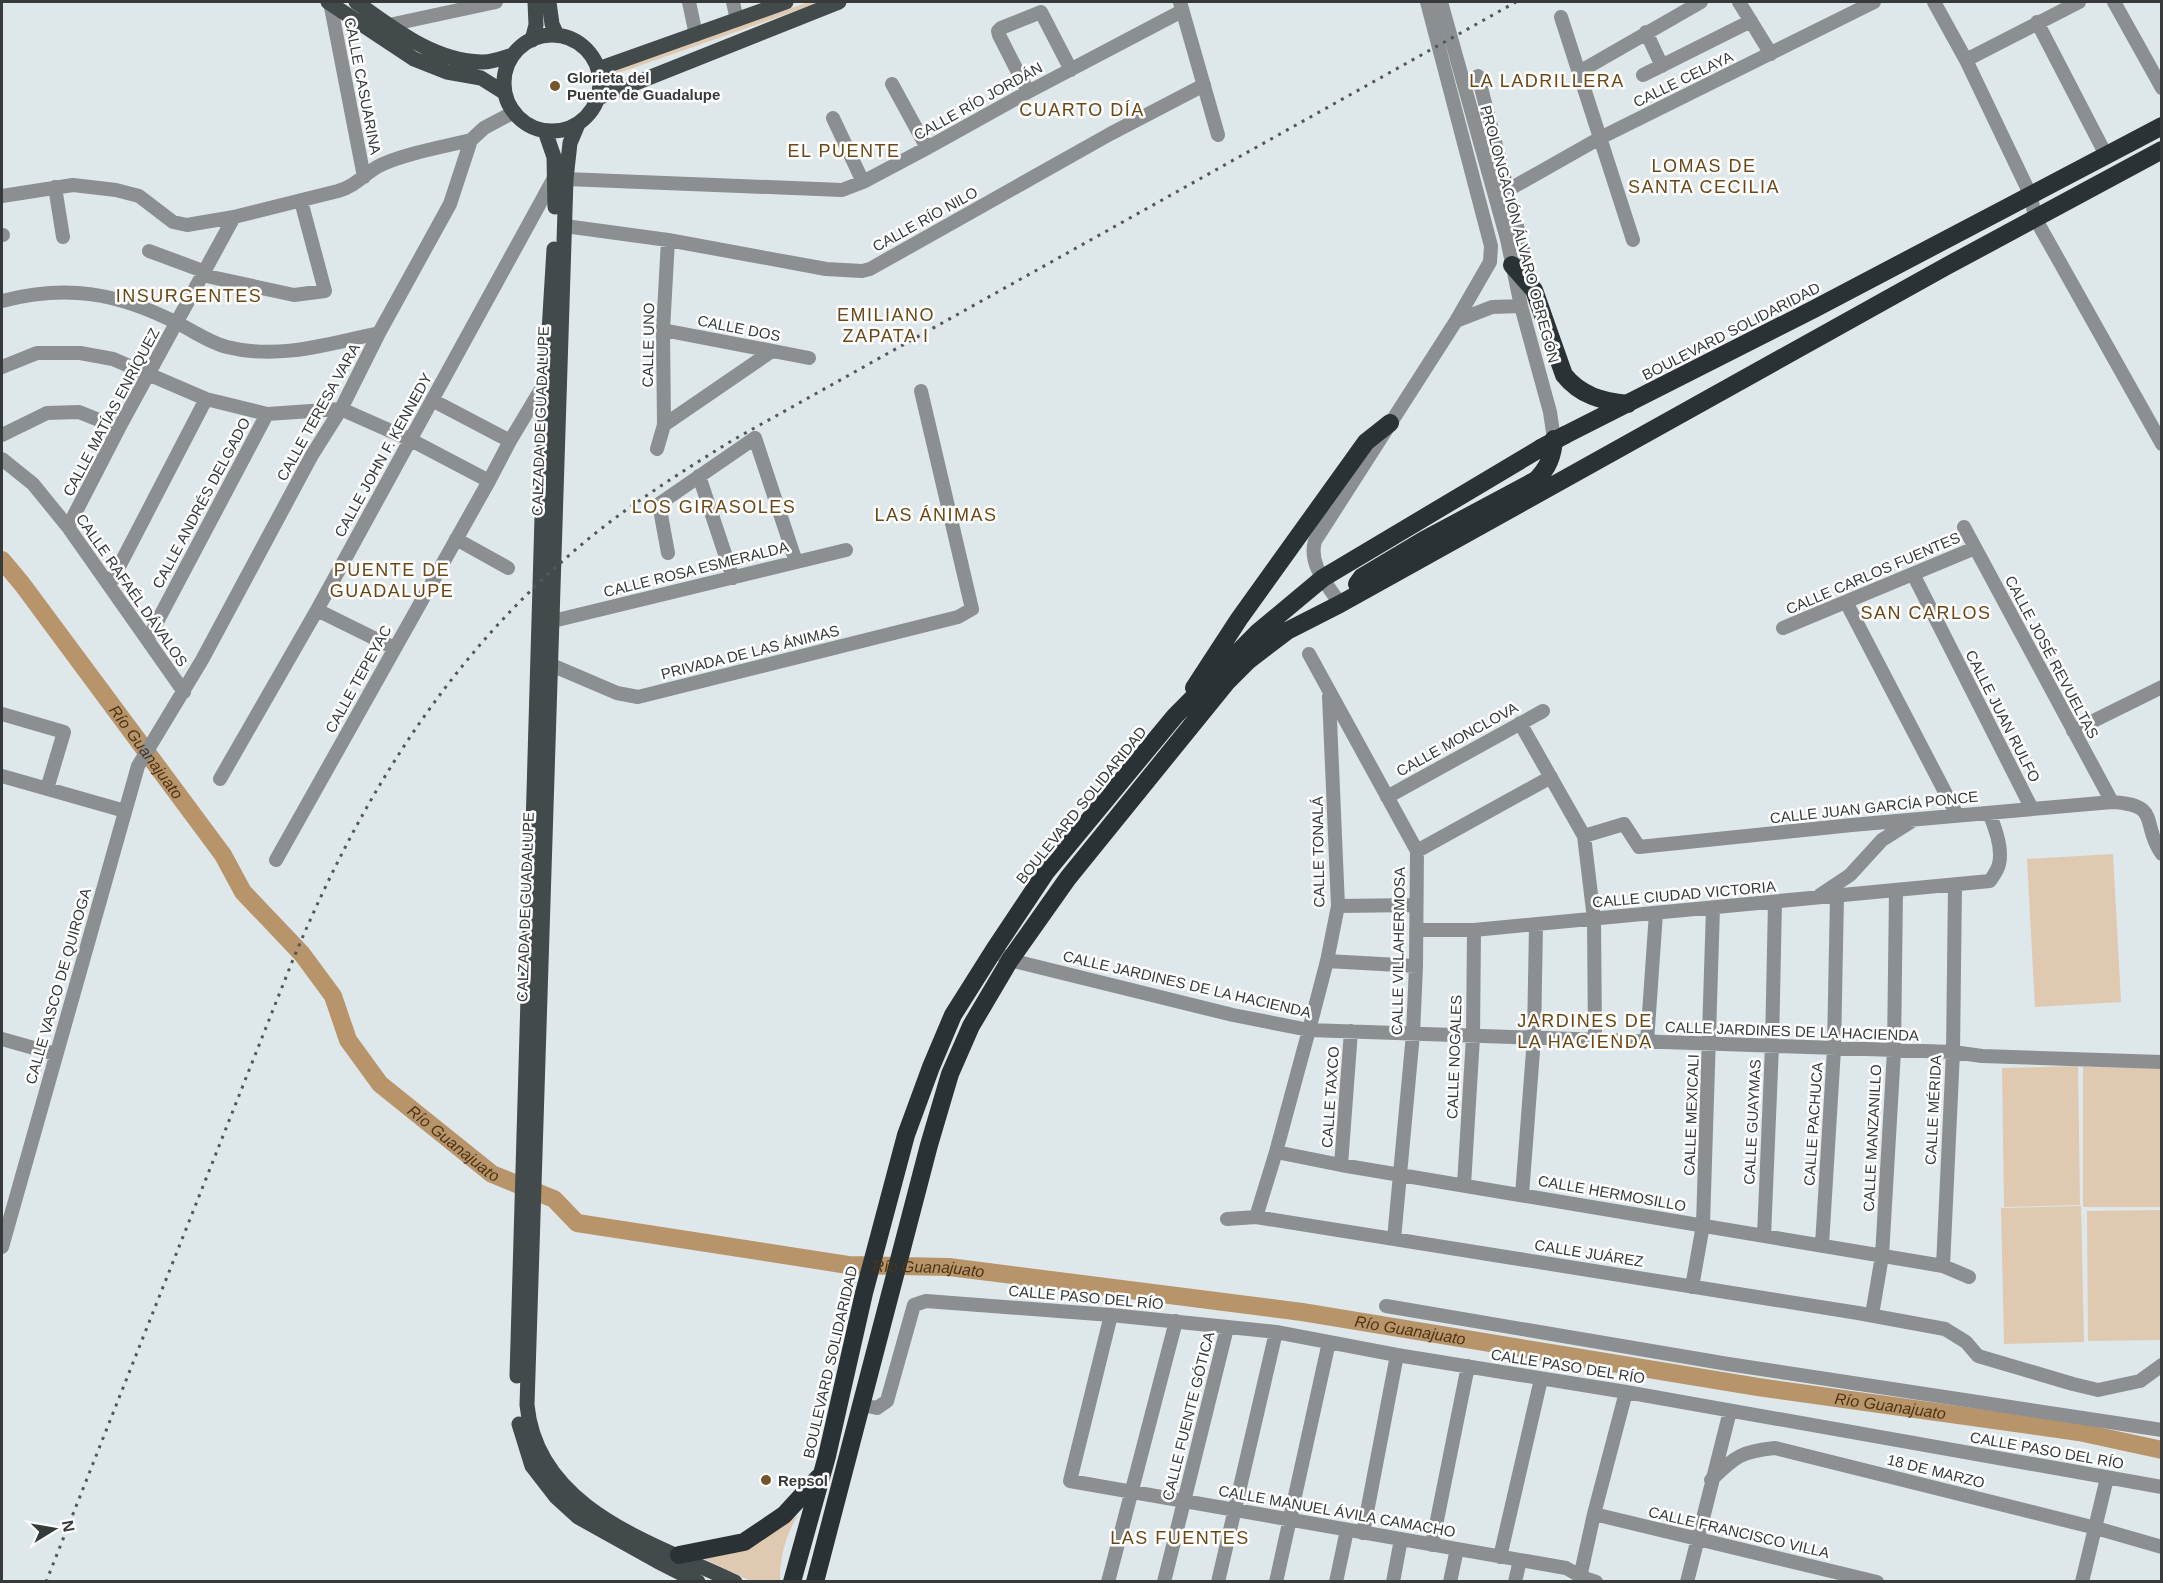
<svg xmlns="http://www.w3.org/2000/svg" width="2163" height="1583" font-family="Helvetica,sans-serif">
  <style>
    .green { fill: #dfc9b0 }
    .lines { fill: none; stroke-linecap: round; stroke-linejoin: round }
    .river { stroke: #b8946b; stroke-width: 18 }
    .minor { stroke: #8b8f91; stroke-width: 14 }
    .major { stroke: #434a4c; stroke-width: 15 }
    .highway { stroke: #2b3235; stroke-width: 18 }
    .rail { stroke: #525758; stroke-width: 3; stroke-dasharray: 3 6; stroke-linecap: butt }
    .highway-bridge { stroke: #2b3235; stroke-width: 18 }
    .poi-dot { fill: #74542a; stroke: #fff; stroke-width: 2 }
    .labels { text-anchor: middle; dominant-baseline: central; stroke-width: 5; stroke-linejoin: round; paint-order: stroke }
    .poi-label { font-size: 15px; font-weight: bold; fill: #363a3b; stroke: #fff; text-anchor: start }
    .street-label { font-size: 15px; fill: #363a3b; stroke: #fff }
    .water-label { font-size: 16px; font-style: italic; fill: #4e3413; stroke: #fff }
    .quarter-label { font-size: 18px; letter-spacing: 1.5px; fill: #6b4715; stroke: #fff }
  </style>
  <rect width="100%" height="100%" fill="#dee7ea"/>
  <path class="green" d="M809,2H821L610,76L609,71Z
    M2113,854L2121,1002L2035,1007L2027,859Z
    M2078,1066L2080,1205L2004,1207L2002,1068Z
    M2083,1067L2161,1068V1207H2083Z
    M2081,1206L2084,1342L2004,1344L2001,1208Z
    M2160,1210L2161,1340L2088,1341L2087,1211Z
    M798,1515C785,1537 780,1556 780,1581H751L702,1558L767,1537Z"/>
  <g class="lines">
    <path class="river" id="s1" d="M2,560L22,584L223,855L243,892L302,954L333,996L348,1040L380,1084L492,1174L554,1199L577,1223L848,1265L949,1267L1302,1312L1758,1387L2079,1432L2162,1450"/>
    <path class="minor" d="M330,2L364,177
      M689,2L696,35
      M733,2L737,20
      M1180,2L1218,135
      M1441,2L1507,239L1521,306L1550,412L1554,439
      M1739,2L1771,54
      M1934,2L1966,60L2031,196L2035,218L2162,444
      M2114,2L2162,88
      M1561,17L1633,240
      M2037,22L2106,155
      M389,25L496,2
      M1646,32L1662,66
      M1966,60L2079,2
      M1579,72L1701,2
      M1643,75L1751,21
      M1478,76L1533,288
      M892,84L927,148
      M1028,92L999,35L998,31L1001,28L1041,12L1071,70
      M833,118L863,182
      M566,179L842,190L863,182L927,148L1028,92L1182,11
      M55,187L63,237
      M1508,190L1600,138L1874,2
      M2,196L73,185L116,190L139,196L173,222L187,225L234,217L338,191C357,185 362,176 377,167C397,155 447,146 471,140
      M565,226L668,240L826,269L862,271L870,269L1110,134L1204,85
      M2,235H3
      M149,251L203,271
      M202,275L294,295L325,291L301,201
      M2,301C67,284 118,293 177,323C194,331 208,342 227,347C278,360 329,344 379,333
      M1456,321L1492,307L1521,306
      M663,330L809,358
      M2,367L37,353H80L113,359L206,399L267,414L341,409L411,440L489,481
      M432,400L510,441
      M664,425L772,351
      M2,435L47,413L79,412L119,428
      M657,449L664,425L663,330L668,240
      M2,459L33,484L68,527L184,692
      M699,476L733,578
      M68,527L119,428L234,217
      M1964,527L2112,802
      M456,539L508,568
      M668,553L659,504L755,438L796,562
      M1913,574L2032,809
      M110,584L206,399
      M1846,602L1957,815
      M1340,604C1328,585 1308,565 1315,541L1456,321L1490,262L1491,246L1427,2
      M317,610L394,648
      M553,621L846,550
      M1783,628L1975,548
      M148,639L267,414
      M1309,654L1417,851L1416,966L1413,1034L1394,1239
      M542,661L617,693L638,697L958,617L972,609L921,391
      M2,714L64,732L47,789
      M1520,723L1584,836L1594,919L1595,1039
      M2073,731L2162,687
      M2,776L125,811
      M220,779L317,610L555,176
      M1387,797L1543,711
      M1584,836L1624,824L1639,847L1852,825L2112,802C2163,805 2140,824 2162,854
      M1417,851L1551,777
      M276,860L489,481L510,441L547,379
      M1820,895L1850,875L1882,840L1912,821
      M1338,906L1416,905
      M1416,930H1474L1990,881C1993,876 1998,870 1999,864C2003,848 1995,827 1989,813
      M1003,956L1010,960L1233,1015L1309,1030L1953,1052L1982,1056L2162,1062
      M1327,961L1416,966
      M2,1039L55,1054
      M1647,1042L1656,913
      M1276,1152L1341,1165L1943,1266L1969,1277
      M1341,1165L1351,1031
      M1464,1185L1473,1037L1474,930
      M1522,1195L1534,1038L1536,924
      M1256,1217L1276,1152L1309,1030L1327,961L1338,906L1329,696
      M1227,1219L1256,1217L1858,1313L1945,1329L1966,1342L1978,1356L2073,1384L2098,1390L2140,1381L2162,1365
      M1764,1236L1772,1046L1775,902
      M1822,1245L1834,1049L1837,896
      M2,1247L138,766L202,660L312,455L341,409L379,333L450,204L471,140L484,128L514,112
      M1943,1266L1953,1052L1955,885
      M1692,1287L1703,1225L1713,908
      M1386,1306L1728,1364L2162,1430
      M1111,1315L1070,1481L1566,1568L1584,1578L1596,1582
      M1872,1315L1882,1256L1894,1051L1896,890
      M862,1405L877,1408L887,1401L914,1305L926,1301L1111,1315L1276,1332L1397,1355L1626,1392L2162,1487
      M1711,1480C1735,1457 1741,1451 1775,1448L2096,1528L2162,1547
      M1594,1514L1877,1582
      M1363,1533L1397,1355
      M1432,1545L1468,1366
      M1500,1557L1541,1379
      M1108,1582L1176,1321
      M1164,1582L1227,1328
      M1218,1582L1276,1332
      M1276,1582L1329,1342
      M1336,1582L1347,1530
      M1393,1582L1401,1539
      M1450,1582L1457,1549
      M1515,1582L1520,1560
      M1579,1582L1594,1514L1626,1392
      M1687,1582L1730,1411
      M2082,1582L2107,1478"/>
    <path class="major" d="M328,2L414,59L447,72L481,78L505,93
      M356,2C393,28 433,61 481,62C491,63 503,58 513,55
      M549,2L552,24L557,35
      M504 83a48 48 0 1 1 96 0a48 48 0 1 1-96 0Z
      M532,40L536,25L535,2
      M598,69L786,2
      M598,98L839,2
      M578,124L570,143L566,179L527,1405C537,1510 653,1543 735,1582
      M545,131L554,157L555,207
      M517,1376L546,380L554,249
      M519,1424L532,1466L556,1497L578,1517L657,1561L698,1582"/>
    <path class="highway" d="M1512,265L1534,290L1564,375C1581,396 1602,401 1628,404
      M1565,435L1814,309L2162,126
      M1357,584L1362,577L1424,540L1536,480C1548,468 1553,456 1554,439
      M1194,688L1239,619L1366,442L1390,423
      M679,1555L744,1542L784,1515L819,1477
      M792,1582L827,1456L864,1293L906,1135L931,1067L953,1015L994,950L1046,872L1175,716L1257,633L1323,578L1541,448
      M815,1582L929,1145L950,1074L971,1026L1010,960L1068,878L1226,683L1249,660L1287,631L1340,604L1945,267L2162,150"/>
    <path class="rail" d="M46,1582L292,962C362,794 453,647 597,532C640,498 686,469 733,440L1516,2"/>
    <path class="highway-bridge" d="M1541,448L1565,435"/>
  </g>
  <g class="poi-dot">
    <circle cx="555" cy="86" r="6"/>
    <circle cx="766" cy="1480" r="6"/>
  </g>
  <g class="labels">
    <g class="poi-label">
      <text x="567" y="77">Glorieta del<tspan x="567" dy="17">Puente de Guadalupe</tspan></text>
      <text x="778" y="1480">Repsol</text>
    </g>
    <g class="street-label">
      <text transform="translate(1683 79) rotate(-26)">CALLE CELAYA</text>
      <text transform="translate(363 86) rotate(79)">CALLE CASUARINA</text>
      <text transform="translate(978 101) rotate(-29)">CALLE RÍO JORDÁN</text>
      <text transform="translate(925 219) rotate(-29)">CALLE RÍO NILO</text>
      <text transform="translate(1520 234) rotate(75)">PROLONGACIÓN ÁLVARO OBREGÓN</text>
      <text transform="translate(739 328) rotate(11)">CALLE DOS</text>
      <text transform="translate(1731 331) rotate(-27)">BOULEVARD SOLIDARIDAD</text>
      <text transform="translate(648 345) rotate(-89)">CALLE UNO</text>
      <text transform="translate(111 412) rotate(-62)">CALLE MATÍAS ENRÍQUEZ</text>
      <text transform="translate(318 412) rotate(-61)">CALLE TERESA VARA</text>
      <text transform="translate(540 421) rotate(-88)">CALZADA DE GUADALUPE</text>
      <text transform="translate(383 455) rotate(-61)">CALLE JOHN F. KENNEDY</text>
      <text transform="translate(201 503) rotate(-62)">CALLE ANDRÉS DELGADO</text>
      <text transform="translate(696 569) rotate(-14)">CALLE ROSA ESMERALDA</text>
      <text transform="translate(1873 573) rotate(-23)">CALLE CARLOS FUENTES</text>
      <text transform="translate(132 590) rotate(55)">CALLE RAFAÉL DÁVALOS</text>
      <text transform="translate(750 652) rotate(-14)">PRIVADA DE LAS ÁNIMAS</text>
      <text transform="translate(2052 657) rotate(62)">CALLE JOSÉ REVUELTAS</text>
      <text transform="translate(358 679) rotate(-61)">CALLE TEPEYAC</text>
      <text transform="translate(2003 716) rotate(63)">CALLE JUAN RULFO</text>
      <text transform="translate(1457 739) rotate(-29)">CALLE MONCLOVA</text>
      <text transform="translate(1081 805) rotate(-51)">BOULEVARD SOLIDARIDAD</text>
      <text transform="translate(1874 807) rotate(-6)">CALLE JUAN GARCÍA PONCE</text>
      <text transform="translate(1318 852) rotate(-91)">CALLE TONALÁ</text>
      <text transform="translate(1684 894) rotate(-5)">CALLE CIUDAD VICTORIA</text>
      <text transform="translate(525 907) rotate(-88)">CALZADA DE GUADALUPE</text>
      <text transform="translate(1398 951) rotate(-89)">CALLE VILLAHERMOSA</text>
      <text transform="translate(1187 984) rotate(13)">CALLE JARDINES DE LA HACIENDA</text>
      <text transform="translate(58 986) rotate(-74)">CALLE VASCO DE QUIROGA</text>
      <text transform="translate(1792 1031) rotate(2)">CALLE JARDINES DE LA HACIENDA</text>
      <text transform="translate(1454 1057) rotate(-88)">CALLE NOGALES</text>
      <text transform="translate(1330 1097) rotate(-86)">CALLE TAXCO</text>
      <text transform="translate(1933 1110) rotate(-87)">CALLE MÉRIDA</text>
      <text transform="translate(1691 1115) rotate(-88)">CALLE MEXICALI</text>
      <text transform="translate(1752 1122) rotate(-87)">CALLE GUAYMAS</text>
      <text transform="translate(1813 1124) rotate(-86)">CALLE PACHUCA</text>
      <text transform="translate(1872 1138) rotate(-87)">CALLE MANZANILLO</text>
      <text transform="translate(1612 1193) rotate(10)">CALLE HERMOSILLO</text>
      <text transform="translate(1589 1253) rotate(9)">CALLE JUÁREZ</text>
      <text transform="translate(1086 1297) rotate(5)">CALLE PASO DEL RÍO</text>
      <text transform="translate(830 1362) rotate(-77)">BOULEVARD SOLIDARIDAD</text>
      <text transform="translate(1568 1366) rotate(9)">CALLE PASO DEL RÍO</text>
      <text transform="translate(1188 1416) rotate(-76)">CALLE FUENTE GÓTICA</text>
      <text transform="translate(2047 1450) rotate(10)">CALLE PASO DEL RÍO</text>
      <text transform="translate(1936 1471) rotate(14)">18 DE MARZO</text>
      <text transform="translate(1337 1511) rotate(10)">CALLE MANUEL ÁVILA CAMACHO</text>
      <text transform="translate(1739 1532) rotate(13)">CALLE FRANCISCO VILLA</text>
    </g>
    <g class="water-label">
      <text stroke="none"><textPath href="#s1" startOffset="240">Río Guanajuato</textPath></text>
      <text stroke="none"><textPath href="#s1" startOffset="744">Río Guanajuato</textPath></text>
      <text stroke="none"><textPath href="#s1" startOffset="1248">Río Guanajuato</textPath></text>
      <text stroke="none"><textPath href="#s1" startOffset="1734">Río Guanajuato</textPath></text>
      <text stroke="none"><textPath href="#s1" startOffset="2220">Río Guanajuato</textPath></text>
    </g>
    <g class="quarter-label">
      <text x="1547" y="81">LA LADRILLERA</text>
      <text x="1082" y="110">CUARTO DÍA</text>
      <text x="844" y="151">EL PUENTE</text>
      <text x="1704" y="166">LOMAS DE<tspan x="1704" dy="21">SANTA CECILIA</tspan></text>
      <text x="189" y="296">INSURGENTES</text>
      <text x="886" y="315">EMILIANO<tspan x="886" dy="21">ZAPATA I</tspan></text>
      <text x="714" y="507">LOS GIRASOLES</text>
      <text x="936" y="515">LAS ÁNIMAS</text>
      <text x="392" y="570">PUENTE DE<tspan x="392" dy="21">GUADALUPE</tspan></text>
      <text x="1926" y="613">SAN CARLOS</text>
      <text x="1585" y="1021">JARDINES DE<tspan x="1585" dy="21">LA HACIENDA</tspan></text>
      <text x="1180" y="1538">LAS FUENTES</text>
    </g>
  </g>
  <rect width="2163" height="1583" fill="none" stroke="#363a3b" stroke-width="6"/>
  <g transform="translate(54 1529) rotate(79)" stroke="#ffffff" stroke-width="4.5" paint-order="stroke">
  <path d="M0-4.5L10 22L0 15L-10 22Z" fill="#363a3b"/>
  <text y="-9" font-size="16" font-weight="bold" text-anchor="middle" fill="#363a3b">N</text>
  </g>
</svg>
